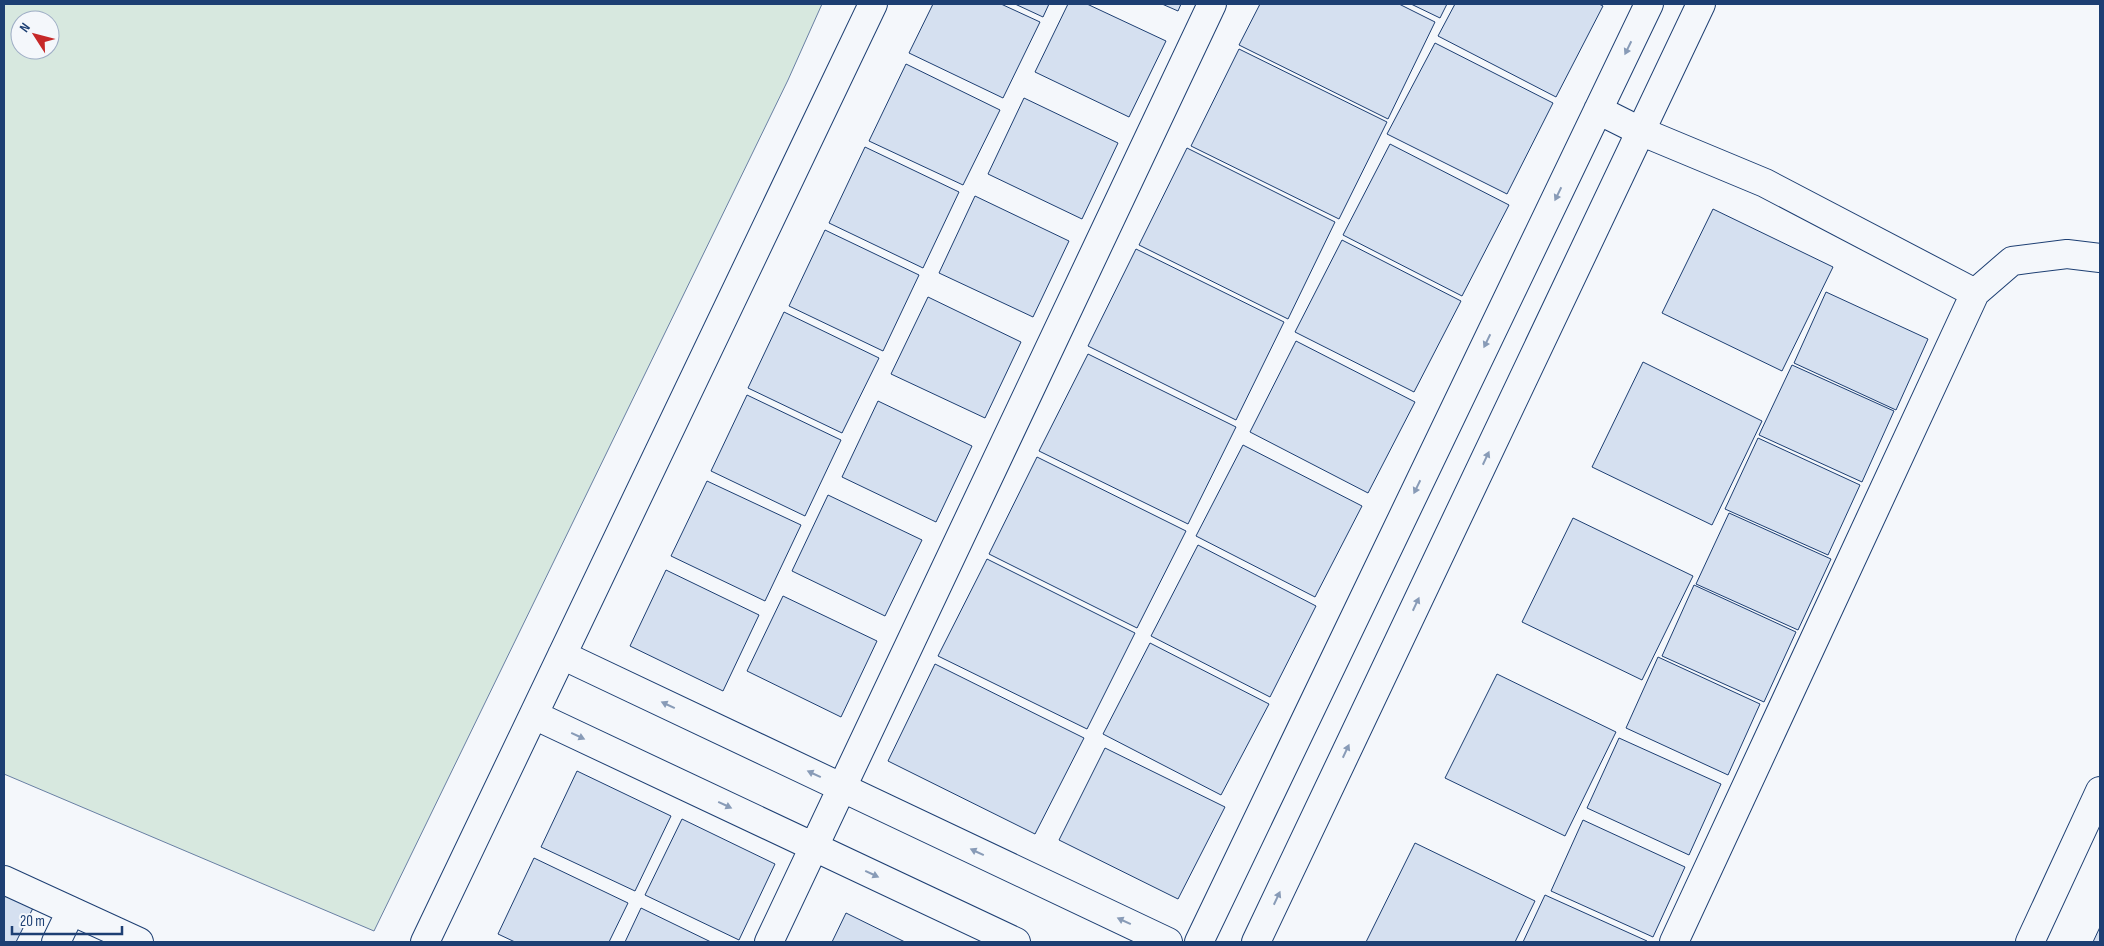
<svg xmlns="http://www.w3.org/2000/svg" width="2104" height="946" font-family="'Sofia Sans Condensed',sans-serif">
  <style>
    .green { fill: #d7e8df; stroke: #687fa3; fill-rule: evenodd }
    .building { fill: #d5e0f0; stroke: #1d3f73 }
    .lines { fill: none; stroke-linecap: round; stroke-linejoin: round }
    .street-casing { stroke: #1d3f73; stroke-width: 30 }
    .street { stroke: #f4f7fb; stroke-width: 28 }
    .oneway { fill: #889bb7 }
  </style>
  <rect width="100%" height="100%" fill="#f4f7fb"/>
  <path class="green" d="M4,4H822L788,80L374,931L4,774ZM20,20H50V50H20Z"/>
  <path class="building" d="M933,4H1001L1040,22L1003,98L909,53Z
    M1015,4H1049L1043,17Z
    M1068,4H1087L1166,41L1129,117L1035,72Z
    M1162,4H1181L1178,11Z
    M1260,4H1399L1435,22L1388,119L1239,45Z
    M1411,4H1447L1440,18Z
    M1455,4H1599L1603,6L1556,97L1438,36Z
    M1435,43L1553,103L1507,194L1387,134Z
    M1239,49L1387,122L1339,219L1191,146Z
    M906,64L1000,110L963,185L869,141Z
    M1024,98L1118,143L1082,219L988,174Z
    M1390,144L1509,205L1462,296L1343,235Z
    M865,147L959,192L923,268L829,223Z
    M1187,148L1335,222L1288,319L1139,245Z
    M975,196L1069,241L1033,317L939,273Z
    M1713,209L1833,267L1782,371L1662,313Z
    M825,230L919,275L883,351L789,306Z
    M1342,240L1461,301L1414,392L1295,332Z
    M1136,249L1284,322L1236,420L1088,346Z
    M1826,292L1928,339L1896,410L1794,363Z
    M928,297L1021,342L985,418L891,374Z
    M784,312L879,358L842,433L748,388Z
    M1296,341L1415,402L1368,493L1250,432Z
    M1088,354L1236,427L1188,524L1039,451Z
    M1643,362L1762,421L1712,525L1592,467Z
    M1792,365L1894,411L1862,482L1759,435Z
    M747,395L841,440L805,516L711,471Z
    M878,401L972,446L936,522L842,477Z
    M1758,438L1860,485L1828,555L1725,509Z
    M1243,445L1362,506L1315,597L1196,536Z
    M1037,457L1186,531L1137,628L989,554Z
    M707,481L801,525L765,601L671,556Z
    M828,495L922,540L885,616L792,571Z
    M1729,513L1831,559L1798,630L1696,584Z
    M1573,518L1693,576L1642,680L1522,622Z
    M1198,545L1316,606L1270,697L1151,636Z
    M987,559L1135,633L1087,729L938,656Z
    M666,570L759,615L723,691L630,646Z
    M1694,585L1796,632L1764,702L1662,656Z
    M783,596L877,641L841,717L747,671Z
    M1150,643L1269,704L1221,795L1103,734Z
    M1658,657L1760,704L1728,775L1626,728Z
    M935,664L1084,738L1035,834L888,761Z
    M1497,674L1616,732L1565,836L1445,778Z
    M1619,738L1721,784L1689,855L1587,808Z
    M1105,748L1225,807L1178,899L1059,840Z
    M577,771L671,816L635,891L541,847Z
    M682,819L775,864L739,940L645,895Z
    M1583,820L1685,867L1653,937L1551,891Z
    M1415,843L1535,901L1515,942H1366Z
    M534,858L628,903L609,942H515L498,934Z
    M4,891L34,906L16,942H4Z
    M1545,895L1647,941V942H1523Z
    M641,908L711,942H625Z
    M846,913L905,942H832Z
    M2100,927V942H2093Z"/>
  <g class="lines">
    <g class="street-casing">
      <path id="street" d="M1598,110L1640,131L1765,183L1975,293
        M562,655L1168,942
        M534,715L1016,942
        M4,880L139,942
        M56,942L71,911
        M425,942L873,4
        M769,942L1212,4
        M1199,942L1649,4
        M1256,942L1701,4
        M1674,942L1975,293L2012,261L2067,254L2100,258
        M2030,942L2100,791"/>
    </g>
    <use href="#street" class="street"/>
  </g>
  <defs><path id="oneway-solid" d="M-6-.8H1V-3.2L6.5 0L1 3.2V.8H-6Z" transform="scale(1.25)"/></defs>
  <g class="oneway">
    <use href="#oneway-solid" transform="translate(1628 48) rotate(116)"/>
    <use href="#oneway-solid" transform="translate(1558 194) rotate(116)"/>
    <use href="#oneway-solid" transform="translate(1487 341) rotate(116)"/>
    <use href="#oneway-solid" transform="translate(1486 458) rotate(-65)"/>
    <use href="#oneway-solid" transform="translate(1417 487) rotate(116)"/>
    <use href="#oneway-solid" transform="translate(1416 604) rotate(-65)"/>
    <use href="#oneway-solid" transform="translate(668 705) rotate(-155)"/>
    <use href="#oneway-solid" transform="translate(578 736) rotate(25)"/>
    <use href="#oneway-solid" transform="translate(1346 751) rotate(-65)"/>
    <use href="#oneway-solid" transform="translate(814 774) rotate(-155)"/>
    <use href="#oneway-solid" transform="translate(725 805) rotate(25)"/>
    <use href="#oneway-solid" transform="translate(977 852) rotate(-155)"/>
    <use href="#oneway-solid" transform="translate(872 874) rotate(25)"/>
    <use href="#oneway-solid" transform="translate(1277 898) rotate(-65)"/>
    <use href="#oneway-solid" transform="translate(1124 921) rotate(-155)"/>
  </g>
  <rect width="2104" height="946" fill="none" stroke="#1d3f73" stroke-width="10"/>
  <g transform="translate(35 35) rotate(306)"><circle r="24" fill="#f4f7fb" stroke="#9eadc5"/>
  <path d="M0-4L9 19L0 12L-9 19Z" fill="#c62828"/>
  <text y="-8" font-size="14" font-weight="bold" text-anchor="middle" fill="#1d3f73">N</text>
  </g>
  <path d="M12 926v8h110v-8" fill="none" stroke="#1d3f73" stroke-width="2.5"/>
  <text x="20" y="926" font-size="15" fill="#1d3f73" stroke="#f4f7fb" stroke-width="4" paint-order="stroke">20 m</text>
</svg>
